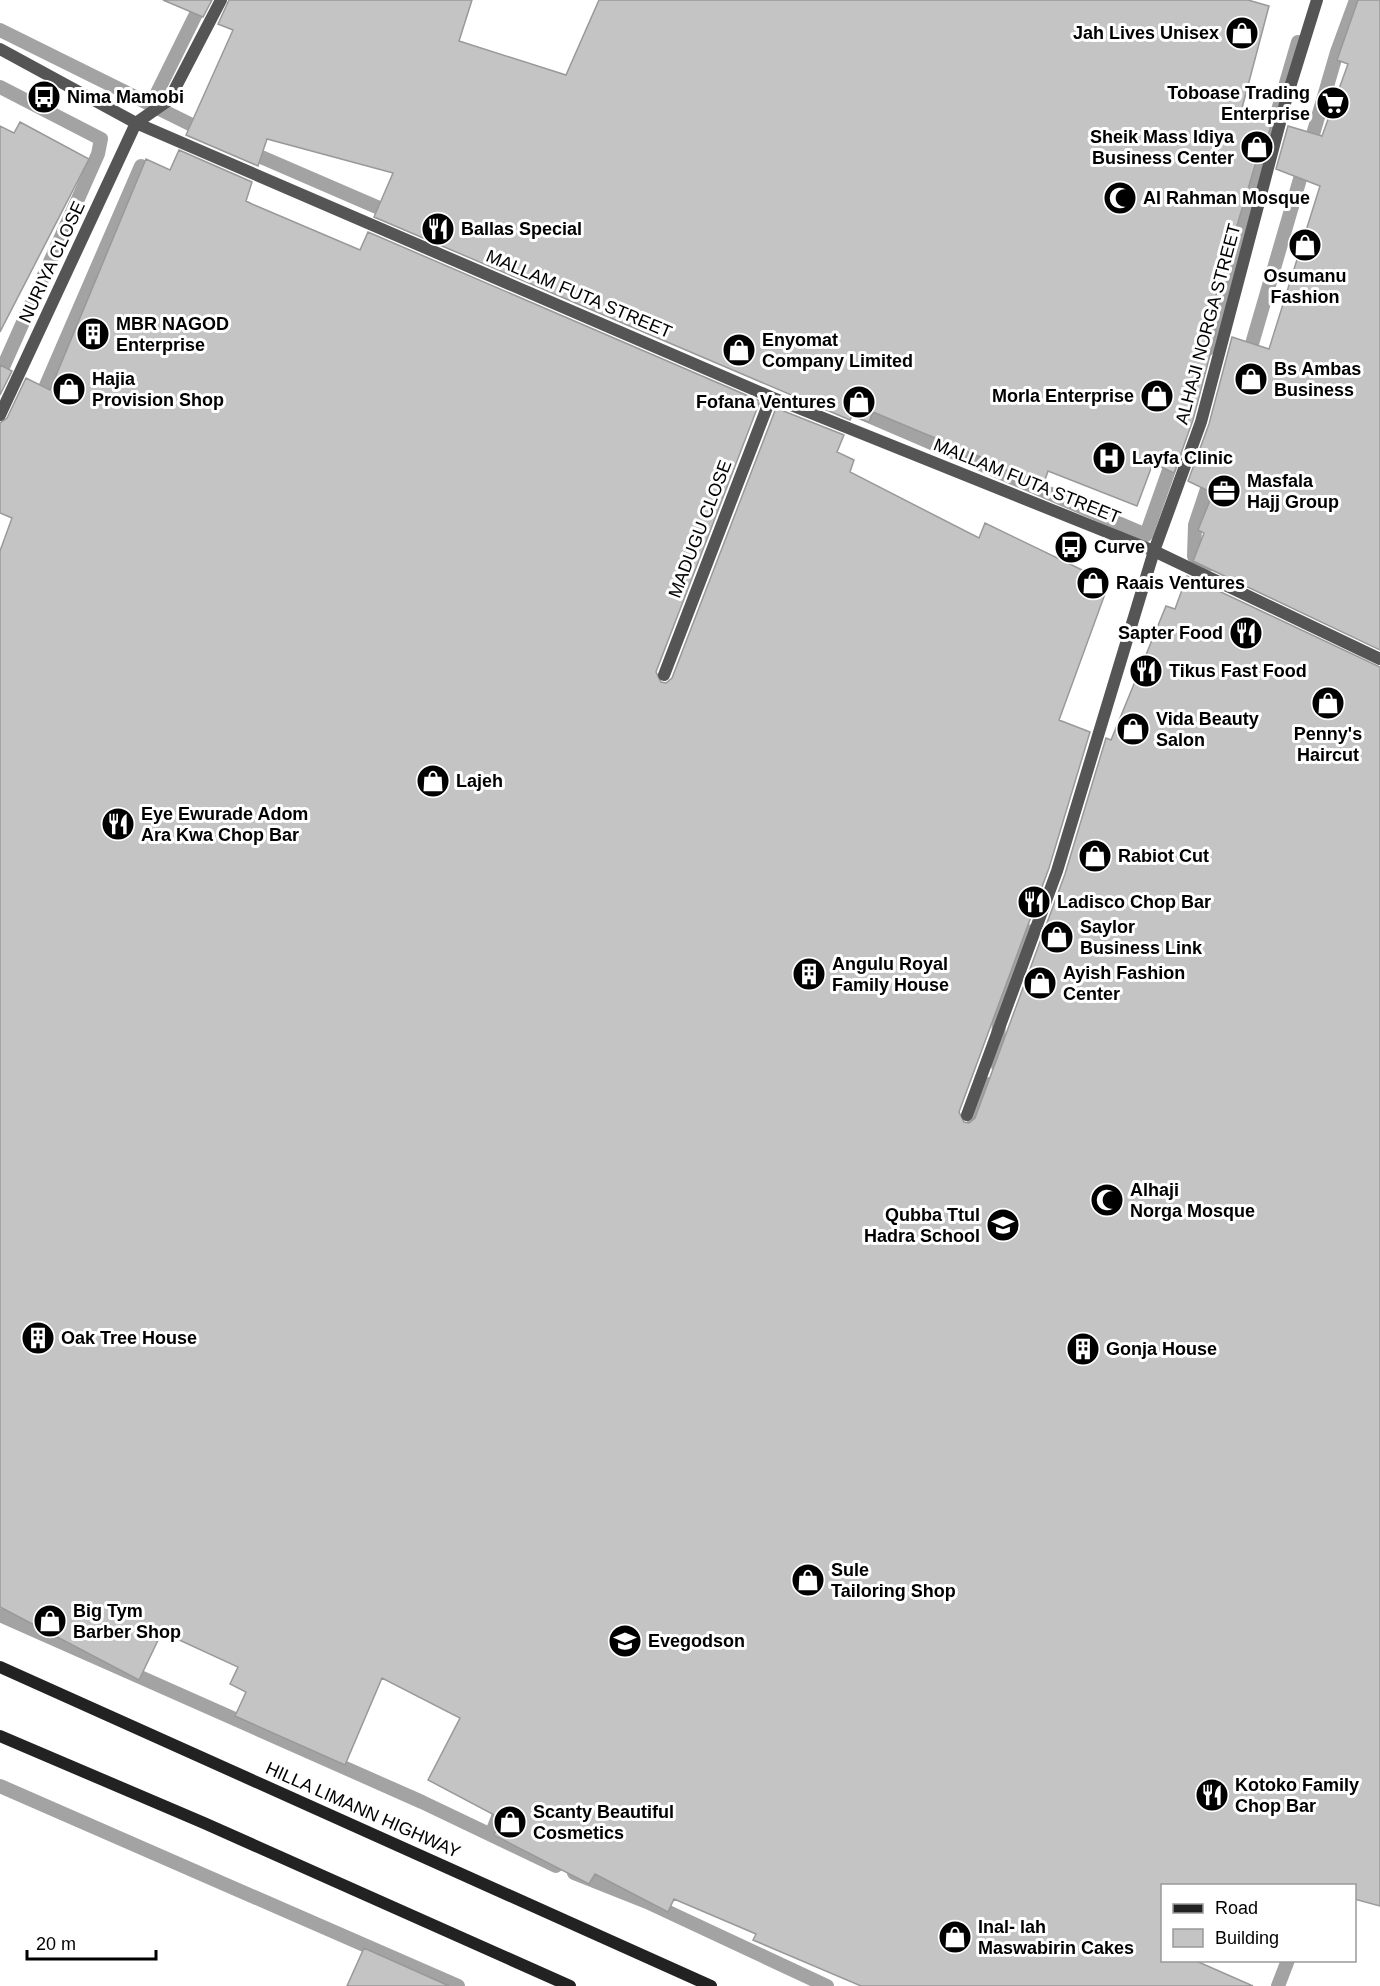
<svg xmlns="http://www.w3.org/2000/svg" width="1380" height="1986" font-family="Arial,sans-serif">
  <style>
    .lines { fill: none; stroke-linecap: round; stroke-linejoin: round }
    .stream { stroke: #a3a3a3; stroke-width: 14 }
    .building { fill: #c4c4c4; stroke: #999; stroke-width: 1.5 }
    .minor { stroke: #555; stroke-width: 12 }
    .secondary { stroke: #222; stroke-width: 12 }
    .labels { text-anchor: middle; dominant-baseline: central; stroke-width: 6; stroke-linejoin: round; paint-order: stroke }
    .poi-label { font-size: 18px; font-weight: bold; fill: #000; stroke: #fff; text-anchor: start }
    .street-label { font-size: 18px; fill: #000; stroke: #fff }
  </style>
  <rect width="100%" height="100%" fill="#fff"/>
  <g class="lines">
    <path class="stream" d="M0,30L206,132
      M0,87L101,139L98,154L0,374
      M151,105L203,0
      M245,150L393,214
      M1208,349L1298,42
      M1247,361L1337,52L1356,0
      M38,404L141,166
      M855,410L1146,535L1175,453
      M1211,564L1194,556L1195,525L1212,474
      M998,1066L999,1005L1032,931
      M969,1136L989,1084
      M0,1615L422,1802L556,1866
      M0,1786L458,1986
      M491,1835L500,1812L501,1800
      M574,1873L647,1902L827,1986
      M1278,1986L1288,1960"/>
  </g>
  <path class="building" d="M163,0H212L203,17Z
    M229,0H472L459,41L566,75L599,0H1248L1269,6L1241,112L1272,121L1261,163L1256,162L1206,329L1216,332L1193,420L1174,473L1153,463L1137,506L1048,471L1044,483L989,464L990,461L873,412L869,422L852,416L850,420L374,217L393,173L267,139L258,166L186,135L233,30L218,24Z
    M1358,0H1380V650L1193,561L1204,533L1198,530L1213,493L1188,481L1209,424L1232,337L1269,349L1320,186L1276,169L1288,126L1322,136L1348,64L1337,60Z
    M20,122L89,159L0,332V126L14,133Z
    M179,150L252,182L246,201L252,204L360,250L368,232L760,401L656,672L661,682L666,683L672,678L776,408L844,435L837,452L854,460L850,472L979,538L985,523L1109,583L1059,720L1090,732L1049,868L959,1112L964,1122L969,1123L975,1118L1065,874L1106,738L1111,740L1166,606L1175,609L1187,576L1380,667V1906L1354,1899V1886H1162V1960H1194L1253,1986H861L753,1940L756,1934L674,1899L668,1912L595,1874L589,1884L494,1835L502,1819L428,1780L460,1718L382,1678L345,1765L235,1716L246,1692L230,1684L238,1667L162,1632L139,1680L0,1607V551L12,518L0,513V423L7,418L26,378L50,390L146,159L170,170Z
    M0,365L12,371L0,395Z
    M364,1948L449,1986H347Z"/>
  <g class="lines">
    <path class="minor" d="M0,49L136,123L771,397L1154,551L1380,659
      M0,415L136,123L169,100L221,0
      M664,675L771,397
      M967,1115L1057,871L1154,551L1201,422L1286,100L1317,0"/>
    <path class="secondary" d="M0,1667L711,1986
      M0,1736L204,1823L570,1986"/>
  </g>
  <defs>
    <g id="shop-disc" transform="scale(1.725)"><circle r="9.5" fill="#000" stroke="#fff"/><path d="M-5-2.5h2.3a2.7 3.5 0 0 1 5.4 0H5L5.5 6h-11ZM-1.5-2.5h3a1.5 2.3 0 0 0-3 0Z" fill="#fff"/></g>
    <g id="bus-disc" transform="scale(1.725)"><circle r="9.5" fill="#000" stroke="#fff"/><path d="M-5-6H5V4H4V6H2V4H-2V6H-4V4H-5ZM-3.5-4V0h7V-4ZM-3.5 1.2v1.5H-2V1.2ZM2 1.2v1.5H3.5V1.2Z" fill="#fff"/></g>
    <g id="supermarket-disc" transform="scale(1.725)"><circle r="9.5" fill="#000" stroke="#fff"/><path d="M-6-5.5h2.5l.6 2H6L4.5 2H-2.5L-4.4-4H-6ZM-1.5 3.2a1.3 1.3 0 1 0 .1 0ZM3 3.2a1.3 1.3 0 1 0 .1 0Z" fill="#fff"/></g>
    <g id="mosque-disc" transform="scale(1.725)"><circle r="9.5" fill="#000" stroke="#fff"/><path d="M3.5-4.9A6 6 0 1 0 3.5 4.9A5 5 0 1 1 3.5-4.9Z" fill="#fff"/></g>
    <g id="restaurant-disc" transform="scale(1.725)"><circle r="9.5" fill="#000" stroke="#fff"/><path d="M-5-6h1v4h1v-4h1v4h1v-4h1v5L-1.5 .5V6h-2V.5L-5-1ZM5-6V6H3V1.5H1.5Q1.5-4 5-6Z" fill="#fff"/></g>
    <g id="building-disc" transform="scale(1.725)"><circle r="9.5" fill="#000" stroke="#fff"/><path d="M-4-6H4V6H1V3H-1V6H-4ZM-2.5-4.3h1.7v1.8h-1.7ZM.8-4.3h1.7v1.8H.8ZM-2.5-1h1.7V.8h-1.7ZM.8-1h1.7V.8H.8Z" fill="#fff"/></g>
    <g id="hospital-disc" transform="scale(1.725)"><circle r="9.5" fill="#000" stroke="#fff"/><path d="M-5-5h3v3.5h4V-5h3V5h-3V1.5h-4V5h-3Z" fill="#fff"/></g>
    <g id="office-disc" transform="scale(1.725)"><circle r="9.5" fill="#000" stroke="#fff"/><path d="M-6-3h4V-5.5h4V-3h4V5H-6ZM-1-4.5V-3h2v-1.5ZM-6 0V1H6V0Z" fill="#fff"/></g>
    <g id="school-disc" transform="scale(1.725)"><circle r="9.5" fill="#000" stroke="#fff"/><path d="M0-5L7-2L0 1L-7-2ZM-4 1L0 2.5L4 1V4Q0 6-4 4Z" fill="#fff"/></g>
  </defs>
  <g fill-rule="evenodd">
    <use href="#shop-disc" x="1242" y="33"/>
    <use href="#bus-disc" x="44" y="97"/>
    <use href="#supermarket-disc" x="1333" y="103"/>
    <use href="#shop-disc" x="1257" y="147"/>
    <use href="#mosque-disc" x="1120" y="198"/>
    <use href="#restaurant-disc" x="438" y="229"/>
    <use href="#shop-disc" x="1305" y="245"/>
    <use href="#building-disc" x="93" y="334"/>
    <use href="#shop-disc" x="739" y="350"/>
    <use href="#shop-disc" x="1251" y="379"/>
    <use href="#shop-disc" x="69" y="389"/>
    <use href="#shop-disc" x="1157" y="396"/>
    <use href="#shop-disc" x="859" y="402"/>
    <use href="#hospital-disc" x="1109" y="458"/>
    <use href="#office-disc" x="1224" y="491"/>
    <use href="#bus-disc" x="1071" y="547"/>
    <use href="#shop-disc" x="1093" y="583"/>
    <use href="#restaurant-disc" x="1246" y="633"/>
    <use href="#restaurant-disc" x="1146" y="671"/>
    <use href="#shop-disc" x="1328" y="703"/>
    <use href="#shop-disc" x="1133" y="729"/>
    <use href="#shop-disc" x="433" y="781"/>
    <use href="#restaurant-disc" x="118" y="824"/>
    <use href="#shop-disc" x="1095" y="856"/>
    <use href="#restaurant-disc" x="1034" y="902"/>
    <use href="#shop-disc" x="1057" y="937"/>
    <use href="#building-disc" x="809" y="974"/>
    <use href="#shop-disc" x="1040" y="983"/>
    <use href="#mosque-disc" x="1107" y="1200"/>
    <use href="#school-disc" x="1003" y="1225"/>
    <use href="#building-disc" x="38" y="1338"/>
    <use href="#building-disc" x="1083" y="1349"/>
    <use href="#shop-disc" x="808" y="1580"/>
    <use href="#shop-disc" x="50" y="1621"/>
    <use href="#school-disc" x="625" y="1641"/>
    <use href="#restaurant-disc" x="1212" y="1795"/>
    <use href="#shop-disc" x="510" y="1822"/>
    <use href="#shop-disc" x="955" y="1937"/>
  </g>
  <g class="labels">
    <g class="poi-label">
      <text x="1219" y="33" text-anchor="end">Jah Lives Unisex</text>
      <text x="1310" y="93" text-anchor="end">Toboase Trading<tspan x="1310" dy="21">Enterprise</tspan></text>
      <text x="67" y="97">Nima Mamobi</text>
      <text x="1234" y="137" text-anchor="end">Sheik Mass Idiya<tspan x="1234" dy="21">Business Center</tspan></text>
      <text x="1143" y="198">Al Rahman Mosque</text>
      <text x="461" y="229">Ballas Special</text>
      <text x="1305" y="276" text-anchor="middle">Osumanu<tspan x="1305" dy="21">Fashion</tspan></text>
      <text x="116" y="324">MBR NAGOD<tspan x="116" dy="21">Enterprise</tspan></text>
      <text x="762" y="340">Enyomat<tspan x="762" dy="21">Company Limited</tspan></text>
      <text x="1274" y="369">Bs Ambas<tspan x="1274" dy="21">Business</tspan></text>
      <text x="92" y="379">Hajia<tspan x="92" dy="21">Provision Shop</tspan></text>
      <text x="1134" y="396" text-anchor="end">Morla Enterprise</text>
      <text x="836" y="402" text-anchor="end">Fofana Ventures</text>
      <text x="1132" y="458">Layfa Clinic</text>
      <text x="1247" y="481">Masfala<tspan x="1247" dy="21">Hajj Group</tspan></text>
      <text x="1094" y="547">Curve</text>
      <text x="1116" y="583">Raais Ventures</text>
      <text x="1223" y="633" text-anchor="end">Sapter Food</text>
      <text x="1169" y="671">Tikus Fast Food</text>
      <text x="1156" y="719">Vida Beauty<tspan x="1156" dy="21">Salon</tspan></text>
      <text x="1328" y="734" text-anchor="middle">Penny's<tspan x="1328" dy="21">Haircut</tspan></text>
      <text x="456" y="781">Lajeh</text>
      <text x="141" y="814">Eye Ewurade Adom<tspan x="141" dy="21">Ara Kwa Chop Bar</tspan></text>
      <text x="1118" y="856">Rabiot Cut</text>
      <text x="1057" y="902">Ladisco Chop Bar</text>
      <text x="1080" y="927">Saylor<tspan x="1080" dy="21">Business Link</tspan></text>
      <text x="832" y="964">Angulu Royal<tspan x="832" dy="21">Family House</tspan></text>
      <text x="1063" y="973">Ayish Fashion<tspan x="1063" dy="21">Center</tspan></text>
      <text x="1130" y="1190">Alhaji<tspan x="1130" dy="21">Norga Mosque</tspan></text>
      <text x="980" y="1215" text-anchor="end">Qubba Ttul<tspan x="980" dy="21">Hadra School</tspan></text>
      <text x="61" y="1338">Oak Tree House</text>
      <text x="1106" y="1349">Gonja House</text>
      <text x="831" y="1570">Sule<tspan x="831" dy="21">Tailoring Shop</tspan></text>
      <text x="73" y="1611">Big Tym<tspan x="73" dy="21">Barber Shop</tspan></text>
      <text x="648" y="1641">Evegodson</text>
      <text x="1235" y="1785">Kotoko Family<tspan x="1235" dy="21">Chop Bar</tspan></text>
      <text x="533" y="1812">Scanty Beautiful<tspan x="533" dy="21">Cosmetics</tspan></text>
      <text x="978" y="1927">Inal- lah<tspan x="978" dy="21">Maswabirin Cakes</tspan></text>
    </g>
    <g class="street-label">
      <text transform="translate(52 262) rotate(-65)">NURIYA CLOSE</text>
      <text transform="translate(579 294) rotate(23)">MALLAM FUTA STREET</text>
      <text transform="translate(1208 324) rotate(-75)">ALHAJI NORGA STREET</text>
      <text transform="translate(1027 481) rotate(22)">MALLAM FUTA STREET</text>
      <text transform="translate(700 529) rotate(-69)">MADUGU CLOSE</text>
      <text transform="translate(363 1810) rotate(24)">HILLA LIMANN HIGHWAY</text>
    </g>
  </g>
  <rect x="1161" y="1884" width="195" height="78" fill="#ffffff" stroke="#999999" stroke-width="1.5"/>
  <rect x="1173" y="1904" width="30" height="9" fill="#222222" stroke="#999999" stroke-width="1.5"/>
  <text x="1215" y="1914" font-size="18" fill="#000000">Road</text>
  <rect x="1173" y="1929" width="30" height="18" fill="#c4c4c4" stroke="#999999" stroke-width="1.5"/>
  <text x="1215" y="1944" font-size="18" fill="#000000">Building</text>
  <path d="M27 1950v9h129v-9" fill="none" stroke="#000000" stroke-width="3"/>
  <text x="36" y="1950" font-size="18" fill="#000000" stroke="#ffffff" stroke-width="4.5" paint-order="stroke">20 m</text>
</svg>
